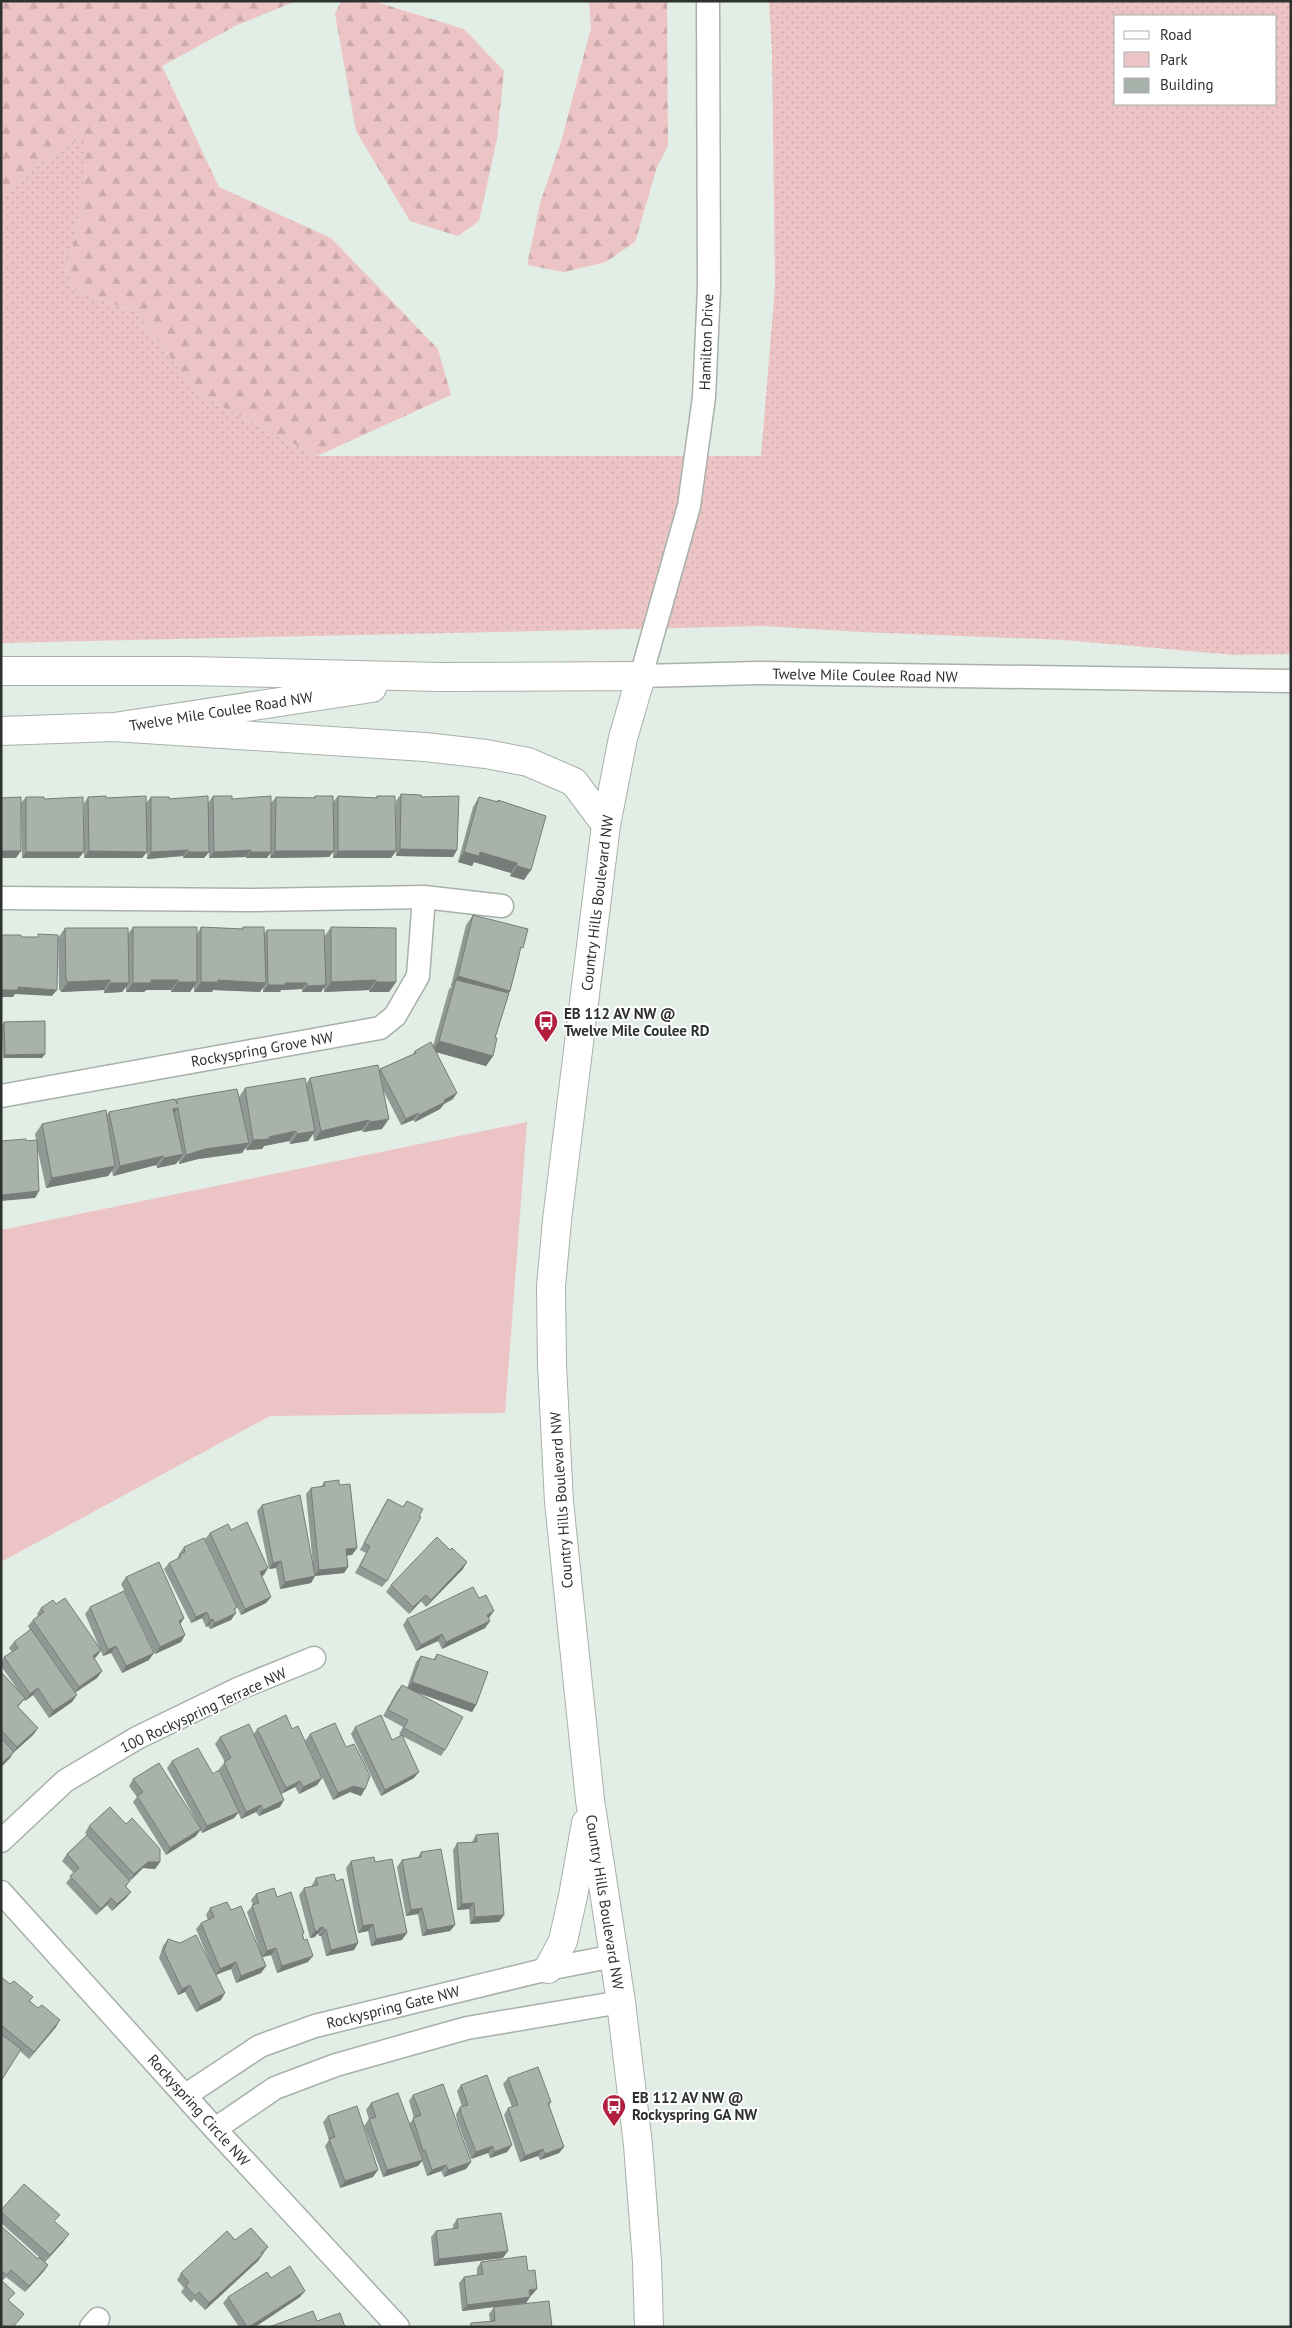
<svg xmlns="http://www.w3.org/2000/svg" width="1292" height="2328" font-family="'PT Sans',sans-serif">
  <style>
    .grass { fill: url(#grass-dots); fill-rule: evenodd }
    .forest { fill: url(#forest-firs) }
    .park { fill: #edc4c5 }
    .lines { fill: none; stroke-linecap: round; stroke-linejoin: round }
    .minor-casing { stroke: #a7b1aa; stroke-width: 25 }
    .secondary-casing { stroke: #a7b1aa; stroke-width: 30 }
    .minor { stroke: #fff; stroke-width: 22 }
    .secondary { stroke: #fff; stroke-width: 28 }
    .wall { fill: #909993 }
    .shaded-wall { fill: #767d78 }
    .building { fill: #a8b2ab; stroke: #767d78 }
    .labels { text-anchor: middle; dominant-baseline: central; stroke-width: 4; stroke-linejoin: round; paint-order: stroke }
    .street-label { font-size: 15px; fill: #2e322f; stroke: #fff }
    .poi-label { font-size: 15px; font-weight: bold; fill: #2e322f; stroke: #fff; text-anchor: start }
  </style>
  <defs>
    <pattern id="grass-dots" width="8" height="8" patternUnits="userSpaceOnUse" patternTransform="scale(1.25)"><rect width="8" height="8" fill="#edc4c5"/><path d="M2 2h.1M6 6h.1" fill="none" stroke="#cca9aa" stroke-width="1.8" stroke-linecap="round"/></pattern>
    <pattern id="forest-firs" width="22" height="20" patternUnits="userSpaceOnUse" patternTransform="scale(1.25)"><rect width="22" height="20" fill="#edc4c5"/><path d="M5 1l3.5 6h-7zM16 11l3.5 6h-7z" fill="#cca9aa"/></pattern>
  </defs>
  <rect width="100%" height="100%" fill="#e2ede5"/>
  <path class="grass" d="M769,1H1291V654L1235,655L1064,640L860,632L763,626L1,643V199L43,161L86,134L81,215L66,270L73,290L136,312L198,394L317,456H761L775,286L772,53ZM1116,16H1276V104H1116Z"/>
  <path class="forest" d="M1,1H296L235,26L162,66L219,187L331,238L438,349L451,395L317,456L198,394L136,312L73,290L66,270L81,215L85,135L43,161L1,199Z
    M341,1H373L464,29L504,71L497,139L479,221L458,236L410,221L356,131L335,14Z
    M589,1H667L668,146L657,167L635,242L606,262L564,272L527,265L541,200L561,142L591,28Z"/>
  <path class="park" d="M527,1122L505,1413L270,1416L1,1562V1230Z"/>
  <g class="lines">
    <g class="minor-casing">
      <path id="minor" d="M708,1L709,288L704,397L689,506L641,676L759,673L1291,681
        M1,898L249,900L424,897L502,906
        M1,1096L380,1028L395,1016L418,976L424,897
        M1,1841L65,1781L137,1738L240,1688L314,1658
        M1,1892L215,2129L398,2327
        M186,2095L260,2046L315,2026L548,1969L614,1956
        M215,2129L275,2088L336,2065L467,2028L621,2002
        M91,2327L98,2319"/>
    </g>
    <g class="secondary-casing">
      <path id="secondary" d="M1,671H189L440,677L641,676L623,738L606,825L557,1220L551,1287L552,1365L559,1502L590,1800L621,2002L638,2145L647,2262L649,2327
        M114,727L425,747L486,754L528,762L574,782L606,825
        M1,731L114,727L372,688
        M548,1969L563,1941L573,1896L586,1823"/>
    </g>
    <use href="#minor" class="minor"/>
    <use href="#secondary" class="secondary"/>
  </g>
  <path class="wall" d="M401,794L421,797L457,850L453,857L396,856V851L391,858H333V851L329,857L270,858V853L267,858H246V857L209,858V821V852L204,858H183V856L147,859V852L142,858H84V803L88,797L146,803L151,797L208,803L213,796L232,799L271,803L276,797L313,798L315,796L333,802L338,796L375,798L377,796L396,851V801Z
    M26,797L44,799L79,858H22L21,806L16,858L21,803Z
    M479,797L497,802L498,800L524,880L510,876L511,873L474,862L472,866L458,862L473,807Z
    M473,915L520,953L510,991L509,993L495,1038L493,1056L486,1066L436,1052L453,1099L444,1104L440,1109L415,1122L413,1120L401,1125L383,1090L382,1129L363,1132L362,1130L314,1141L313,1134L308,1141L290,1144L289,1141L264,1146L262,1149L246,1150V1147L242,1153L198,1159L179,1164V1160L176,1164L157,1168L156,1165L113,1176L112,1171L108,1176L46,1188L37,1147L39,1191L35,1198L26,1141L36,1140L35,1134L42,1124L106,1116L109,1112L176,1101L177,1099L239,1097L245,1088L306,1084L310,1078L379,1070L380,1069L412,1055L415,1051L433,1046L449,989L452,986H451L466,925Z
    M133,927L197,934L201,927L242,929L243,927L264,934L267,930L324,937L331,927L396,982L389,992H369V990L324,992V987L321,992H302V989L281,990L280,992H263V987L260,992L213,990L212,992H194V986L190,992H171V990H146L144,992H126V987L122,992L104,993V990L61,992L59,989L58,938L65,928L128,934Z
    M4,1022L45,1054L42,1058H3L2,1025Z
    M324,1482L339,1485L357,1548L352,1555H347L348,1567L344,1573L315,1576L311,1583L280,1589L276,1568L269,1569L257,1511L262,1505L313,1565L306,1494L311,1488L321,1487Z
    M388,1499L403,1507L407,1501L419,1516L387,1581L382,1587L355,1573L366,1553L360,1550L384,1505Z
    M231,1530L264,1575L261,1576L271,1597L266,1603L241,1615L237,1607L235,1610L231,1620L210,1629L208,1626L206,1627L202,1618L191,1623L164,1569L169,1563L177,1559L179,1555V1554L184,1547L234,1600L205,1539L210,1533Z
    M450,1550L463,1569L426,1607L421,1601L409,1614L386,1592L391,1585Z
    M126,1577L180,1624L185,1635L181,1642L155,1654L121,1584Z
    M56,1604L100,1649L85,1614L90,1607L149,1660L122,1673L111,1653L103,1656L101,1651L96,1657L94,1659L102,1671L97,1678L75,1693L72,1702L49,1718L33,1695L25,1701L24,1700L18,1707L38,1728L33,1735L13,1753L10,1758L1,1767V1672L18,1690L1,1666V1662L4,1657L12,1652L9,1648L14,1642L30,1630L28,1626L33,1620L38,1616L37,1614L41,1608Z
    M488,1618L490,1621L485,1628L442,1649L438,1641L416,1651L403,1625L407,1619L489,1618Z
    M437,1654L476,1705L472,1712L415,1692L445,1750L441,1756L402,1736L414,1778L381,1796L351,1734L355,1727L392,1740L401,1735L399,1734L403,1727L383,1716L397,1691L402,1685L407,1688L416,1662L421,1656L433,1660Z
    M257,1729H292L322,1778L317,1785L299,1794L295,1787L281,1794L280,1807L259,1816L256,1812L241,1819L238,1812L234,1818L202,1833L200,1830L196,1836L166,1855L133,1802L137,1797L129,1786L133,1779L198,1824L167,1768L172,1761L213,1774L230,1793L219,1769L225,1762L215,1744L220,1737L254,1734Z
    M310,1734L361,1796L350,1792L333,1800L305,1741Z
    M89,1826L160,1862L155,1869L143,1868L130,1880L126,1887L131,1892L126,1898L112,1911L107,1905L96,1915L66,1883L74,1873L62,1861L67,1854L87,1835L85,1833Z
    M476,1835L499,1922L470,1924L469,1909L457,1910L453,1850L457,1843L472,1842Z
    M421,1852L455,1925L450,1931L422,1936L418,1914L406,1916L397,1867L402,1860L418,1857Z
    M351,1861L402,1940L371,1946L368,1931L358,1933L346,1868Z
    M316,1878L336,1881L358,1943L354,1950L326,1956L321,1936H319L318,1934H317L315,1937L310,1938L299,1895L304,1888L312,1887V1885Z
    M256,1894L277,1897L304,1933L303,1935L308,1962L277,1973L271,1955L262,1957L247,1912L253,1905L251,1900Z
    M210,1908L231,1910L266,1966L261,1973L236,1983L231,1969L216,1975L221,2000L196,2012L185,1992L178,1995L159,1958L163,1946L168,1939L210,1963L196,1929L201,1923L208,1920L206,1915Z
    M1,1977L30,2001L56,2027L29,2059L20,2051L1,2081Z
    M508,2078L551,2102L549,2106L564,2147L559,2153L540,2160L538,2156L520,2162L504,2115L508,2108L512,2107L503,2084Z
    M461,2085L512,2145L507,2152L490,2158L488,2153L471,2159L457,2120L456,2114L460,2107H462L457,2091Z
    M413,2095L471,2162L466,2169L444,2177L441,2171L427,2176L422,2161L418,2166L383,2177L364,2126L369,2119L366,2110L371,2103L409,2124L414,2118L409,2101Z
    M328,2116L373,2177L340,2188L325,2146L329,2140L323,2122Z
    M1,2210L55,2222L64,2241L45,2262L48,2265L44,2271L25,2292L6,2277L2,2281L9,2301L24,2314L19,2321L1,2327V2226L38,2259L39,2257L1,2223Z
    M457,2219L503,2258L434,2266L431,2237L436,2231L453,2229V2225Z
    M235,2240L268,2247L258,2261L205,2310L194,2299L191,2303L181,2292L184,2288L177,2280L181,2273Z
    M481,2262L528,2271L532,2295L530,2296V2297L526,2303L462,2311L459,2283L464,2277L477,2275V2268Z
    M271,2278L300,2297L255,2327H239L223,2303L228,2297Z
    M494,2307L552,2327H469L471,2323L490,2321L489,2314Z"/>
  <path class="shaded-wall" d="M400,849L457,850L453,857L396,856Z
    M188,850L183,856L147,859L151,852Z
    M251,850L246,857L209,858L214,852Z
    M1,851H21L16,858H1Z
    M89,851L147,852L142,858H84Z
    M275,851H334L329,857L270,858Z
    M338,851H396L391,858H333Z
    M26,852H84L79,858H22Z
    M188,852H209L204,858H183Z
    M251,852H271L267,858H246Z
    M464,852H480L517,863L511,873L474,862L472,866L458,862Z
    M517,866L531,870L524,880L510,876Z
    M458,976L510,991L503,1001L456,980L452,986H451Z
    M110,980L104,990L61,992L68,982Z
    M151,980H178L171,990H146L144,992H126L133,983Z
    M218,980L266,983L260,992L213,990L212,992H194L201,982Z
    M376,980L369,990L324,992L331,982Z
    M178,982H197L190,992H171Z
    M376,982H396L389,992H369Z
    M110,983H129L122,992L104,993Z
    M285,983H307L302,989L281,990L280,992H263L268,985Z
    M326,985L321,992H302L307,986Z
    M18,987L57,990L52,996L15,994L13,997H1V990Z
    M439,1041L493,1056L486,1066L432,1051Z
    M45,1054L42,1058H3L5,1055Z
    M457,1093L453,1099L444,1104L440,1109L415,1122L419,1115L444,1100Z
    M178,1108L171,1118L173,1109Z
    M418,1113L413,1120L401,1125L406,1119Z
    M389,1119L382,1129L363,1132L370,1122Z
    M369,1120L362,1130L314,1141L321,1131Z
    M296,1131L289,1141L264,1146L262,1149L246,1150L253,1140Z
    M315,1131L308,1141L290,1144L297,1134Z
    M249,1143L242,1153L198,1159L179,1164L186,1155L205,1149Z
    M183,1154L176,1164L157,1168L164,1158Z
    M163,1156L156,1165L113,1176L120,1166Z
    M115,1166L108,1176L46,1188L52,1178Z
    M39,1191L35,1198L1,1201V1195Z
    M357,1548L352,1555L342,1556L346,1549Z
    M281,1561L276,1568L269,1569L273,1563Z
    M467,1562L463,1569L426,1607L431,1600Z
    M348,1567L344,1573L314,1576L319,1570Z
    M268,1568L264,1575L255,1579L260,1572Z
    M315,1576L311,1583L280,1589L285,1582Z
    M426,1595L421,1601L409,1614L413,1607Z
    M271,1597L266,1603L241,1615L245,1609Z
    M494,1611L489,1618L482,1621L487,1615Z
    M207,1612L202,1618L191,1623L196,1617Z
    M236,1613L231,1620L210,1629L215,1623Z
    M184,1618L180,1625L179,1621Z
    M213,1619L208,1626L206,1627L210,1620Z
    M490,1621L485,1628L442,1649L446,1642Z
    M442,1634L438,1641L416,1651L421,1645Z
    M185,1635L181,1642L155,1654L160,1647Z
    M116,1646L111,1653L103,1656L108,1650Z
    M101,1650L96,1657L88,1663L93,1656Z
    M154,1653L149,1660L122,1673L126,1666Z
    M102,1671L97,1678L74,1693L79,1687Z
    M412,1682L476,1705L472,1712L407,1689Z
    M38,1688L33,1695L25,1701L30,1694Z
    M77,1695L72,1702L49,1718L53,1711Z
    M38,1728L33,1735L13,1753L10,1758L1,1767V1764L14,1752L17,1747Z
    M419,1772L414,1778L381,1796L385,1790Z
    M322,1778L317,1785L299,1794L303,1787Z
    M300,1781L295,1787L281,1794L286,1788Z
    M354,1786L365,1789L361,1796L350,1792L333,1800L338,1793Z
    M284,1800L280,1807L259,1816L263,1810Z
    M261,1805L256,1812L241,1819L246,1812Z
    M239,1812L234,1818L202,1833L207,1826Z
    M201,1829L196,1836L166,1855L170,1848Z
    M148,1862H160L155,1869L143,1868L130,1881L134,1874Z
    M131,1892L126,1898L112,1911L117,1904Z
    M111,1898L107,1905L96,1915L101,1909Z
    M474,1903L469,1909L457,1910L462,1904Z
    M422,1908L418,1914L406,1916L411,1910Z
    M504,1915L499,1922L470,1924L475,1917Z
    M373,1924L368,1931L358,1933L363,1926Z
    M455,1925L450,1931L422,1936L427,1930Z
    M323,1927L318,1934H317L315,1937L310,1938L315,1931L319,1928Z
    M326,1929L321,1936H319L324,1930Z
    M407,1933L402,1940L371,1946L376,1939Z
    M358,1943L354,1950L326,1956L331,1950Z
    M276,1948L271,1955L262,1957L267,1951Z
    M313,1956L308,1962L277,1973L282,1966Z
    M236,1962L231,1969L215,1975L220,1969Z
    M266,1966L261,1973L236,1983L241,1976Z
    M190,1985L185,1992L178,1995L182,1989Z
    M225,1993L221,2000L196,2012L200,2006Z
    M60,2020L56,2027L29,2059L34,2052Z
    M512,2145L507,2152L490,2158L494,2152Z
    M493,2146L488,2153L471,2159L476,2152Z
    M564,2147L559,2153L540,2160L545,2154Z
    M543,2149L538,2156L520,2162L525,2156Z
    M423,2160L418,2166L383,2177L387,2170Z
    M471,2162L466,2169L444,2177L448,2170Z
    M446,2165L441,2171L427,2176L432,2170Z
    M378,2170L373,2177L340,2188L345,2181Z
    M69,2234L64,2241L45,2262L50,2255Z
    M508,2251L503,2258L434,2266L439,2259Z
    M263,2254L258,2261L205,2310L209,2303Z
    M48,2265L44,2271L25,2292L29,2286Z
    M537,2289L532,2295L525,2296L529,2290Z
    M305,2291L300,2297L255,2327H249Z
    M530,2297L526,2303L462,2311L467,2305Z"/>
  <path class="building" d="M401,794L421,795V797L459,796L457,850L400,849Z
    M106,796V798L146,796L147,852L89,851L88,797Z
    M208,796L209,852H188V850L151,852V797H169V799Z
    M213,796H232V799L271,796V852H251V850L214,852Z
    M315,796H333L334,851H275L276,797L315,798Z
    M338,796L377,798V796H395L396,851H338Z
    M21,797V851H1V798Z
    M26,797H44V799L83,797L84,852H26Z
    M479,797L498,802V800L546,816L531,870L517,866V863L480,852L479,856L464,852Z
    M473,915L528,929L523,948L521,947L510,991L458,976Z
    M133,927H197V982H178V980H151V983H133Z
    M201,927L243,929V927H264L266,983L218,980V982H201Z
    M331,927L396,928V982H376V980L331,982Z
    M65,928H128L129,983H110V980L68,982L66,979Z
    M267,930H324L326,985L307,986V983H285V985H268Z
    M38,934L58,935L57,990L18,987V990H1V935H21V937H38Z
    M456,980L509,993L495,1038H497L493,1056L439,1041Z
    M45,1021V1054L5,1055L4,1022Z
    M431,1042L457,1093L444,1100L445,1102L419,1115L418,1113L406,1119L380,1069L416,1053L415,1051Z
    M378,1065L389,1119L370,1122L369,1120L321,1131L310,1078Z
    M305,1078L315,1131L297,1134L296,1131L269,1137V1139L253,1140L245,1088Z
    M237,1089L249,1143L205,1149L186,1155L178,1108L173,1109L183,1154L164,1158L163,1156L120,1166L109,1112L175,1099L177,1104V1099Z
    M106,1110L115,1166L52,1178L42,1124Z
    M26,1139V1141L37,1140L39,1191L1,1195V1141Z
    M339,1480V1485L350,1484L357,1548L346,1549L348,1567L319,1570L311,1488L325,1486L324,1482Z
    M300,1495L315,1576L285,1582L281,1561L273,1563L262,1505Z
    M388,1499L403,1507L407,1501L423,1509L419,1516L421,1517L387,1581L360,1566L370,1546L364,1543Z
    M247,1522L268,1568L260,1572L271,1597L245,1609L210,1533L228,1524L231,1530Z
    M437,1537L450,1550L452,1548L467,1562L431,1600L426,1595L413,1607L391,1585Z
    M204,1538L237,1607L234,1609L236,1613L215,1623L213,1619L210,1620L207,1612L196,1617L169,1563L181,1557L180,1554L185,1552L184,1547Z
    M159,1562L184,1618L179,1621L185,1635L160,1647L126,1577Z
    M473,1587L479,1598L486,1595L494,1611L487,1615L490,1621L446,1642L442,1634L421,1645L407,1619Z
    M124,1591L154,1653L126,1666L116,1646L108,1650L90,1607Z
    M65,1598L101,1650L93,1656L102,1671L79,1687L33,1620L44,1612L41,1608L53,1600L56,1604Z
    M31,1629L77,1695L53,1711L38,1688L30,1694L4,1657L18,1648L14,1642Z
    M437,1654L488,1672L476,1705L412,1682L421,1656L435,1660Z
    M1,1672L25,1698L17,1706L38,1728L17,1747L1,1730Z
    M402,1685L463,1717L445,1750L404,1728L408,1720L388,1710Z
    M286,1715L292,1729L298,1726L322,1778L303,1787L300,1781L286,1788L257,1729Z
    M381,1715L392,1740L402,1735L419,1772L385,1790L355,1727Z
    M335,1723L346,1747L354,1744L364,1763L370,1776L365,1789L354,1786L338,1793L310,1734Z
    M249,1724L284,1800L263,1810L261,1805L246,1812L224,1762L231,1758L220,1737Z
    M1,1738L14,1752L1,1764Z
    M198,1748L213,1774L219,1770L239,1812L207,1826L172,1761Z
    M159,1763L201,1829L170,1848L137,1796L143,1792L133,1779Z
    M110,1807L126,1824L132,1818L160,1849V1862H148L134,1874L89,1826Z
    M498,1833L504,1915L475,1917L474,1903L462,1904L457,1843L477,1842L476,1835Z
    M87,1835L130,1881L125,1886L131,1892L117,1904L111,1898L101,1909L70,1876L79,1868L67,1854Z
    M441,1849L455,1925L427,1930L422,1908L411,1910L402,1860L421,1857V1852Z
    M374,1857L375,1862L392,1859L407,1933L376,1939L373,1924L363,1926L351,1861Z
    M334,1874L336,1881L343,1879L358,1943L331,1950L326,1929L324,1930L323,1927L319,1928L320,1930L315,1931L304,1888L318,1885L316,1878Z
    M274,1888L277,1897L291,1892L304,1933L302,1934L304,1940L307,1939L313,1956L282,1966L276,1948L267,1951L252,1905L259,1903L256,1894Z
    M227,1902L231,1910L241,1906L266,1966L241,1976L236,1962L220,1969L201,1923L214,1917L210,1908Z
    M196,1935L225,1993L200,2006L190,1985L182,1989L164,1951L168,1939L180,1943Z
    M1,1977L10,1984L14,1981L33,1997L29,2001L38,2008L42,2005L60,2020L34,2052L1,2025Z
    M1,2034L21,2049L1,2081Z
    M538,2067L551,2102L548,2103L564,2147L545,2154L543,2149L525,2156L508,2108L518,2105L508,2078Z
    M487,2075L512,2145L494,2152L493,2146L476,2152L461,2113L460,2107L468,2105L461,2085Z
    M443,2084L471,2162L448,2170L446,2165L432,2170L425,2150L423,2151L413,2118L421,2115L413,2095Z
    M398,2093L423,2160L387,2170L369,2119L376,2117L371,2103Z
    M357,2106L378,2170L345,2181L329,2139L335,2137L328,2116Z
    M24,2184L60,2215L54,2221L69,2234L50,2255L1,2212V2210Z
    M501,2213L508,2251L439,2259L436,2231L458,2228L457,2219Z
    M1,2226L38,2259L39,2257L48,2265L29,2286L11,2270L7,2275L1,2271Z
    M251,2228L268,2247L261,2253L263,2254L209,2303L199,2292L195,2296L186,2286L189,2282L181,2273L227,2231L235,2240Z
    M526,2256L528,2271L535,2270L537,2289L529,2290L530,2297L467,2305L464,2277L483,2274L481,2262Z
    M290,2266L305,2291L249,2327H247L228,2297L267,2272L271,2278Z
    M1,2280L15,2293L8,2300L24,2314L13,2327H1Z
    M549,2301L552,2327H471V2323L495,2321L494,2307Z
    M313,2311L317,2321L340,2313L345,2327H269Z"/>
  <defs>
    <g id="bus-pin" transform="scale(1.25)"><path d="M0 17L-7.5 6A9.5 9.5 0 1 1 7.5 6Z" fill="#b11e3e" stroke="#fff"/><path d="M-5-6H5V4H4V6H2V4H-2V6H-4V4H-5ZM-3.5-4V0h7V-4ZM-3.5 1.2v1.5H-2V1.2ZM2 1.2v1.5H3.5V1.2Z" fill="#fff"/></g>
  </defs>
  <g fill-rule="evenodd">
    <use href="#bus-pin" x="546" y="1022"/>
    <use href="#bus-pin" x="614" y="2106"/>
  </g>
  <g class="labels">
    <g class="street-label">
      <text transform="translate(706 342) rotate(-88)">Hamilton Drive</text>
      <text transform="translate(865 675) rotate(1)">Twelve Mile Coulee Road NW</text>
      <text transform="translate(221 711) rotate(-9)">Twelve Mile Coulee Road NW</text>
      <text transform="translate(597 903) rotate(-83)">Country Hills Boulevard NW</text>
      <text transform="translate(262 1049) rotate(-10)">Rockyspring Grove NW</text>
      <text transform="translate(561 1500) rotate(-94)">Country Hills Boulevard NW</text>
      <text transform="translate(203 1710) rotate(-25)">100 Rockyspring Terrace NW</text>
      <text transform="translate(605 1902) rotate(81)">Country Hills Boulevard NW</text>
      <text transform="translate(393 2007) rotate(-14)">Rockyspring Gate NW</text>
      <text transform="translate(199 2110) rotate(48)">Rockyspring Circle NW</text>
    </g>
    <g class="poi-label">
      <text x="564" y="1013">EB 112 AV NW @<tspan x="564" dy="17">Twelve Mile Coulee RD</tspan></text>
      <text x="632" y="2097">EB 112 AV NW @<tspan x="632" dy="17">Rockyspring GA NW</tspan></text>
    </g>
  </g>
  <rect width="1292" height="2328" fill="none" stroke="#2e322f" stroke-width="5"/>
  <rect x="1114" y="15" width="162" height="90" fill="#ffffff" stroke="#abadac"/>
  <rect x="1124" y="31" width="25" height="8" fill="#ffffff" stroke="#abadac"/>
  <text x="1160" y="40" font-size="15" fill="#2e322f">Road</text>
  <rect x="1124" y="52" width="25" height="15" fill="#edc4c5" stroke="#abadac"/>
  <text x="1160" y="65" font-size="15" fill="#2e322f">Park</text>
  <rect x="1124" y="78" width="25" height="15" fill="#a8b2ab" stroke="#abadac"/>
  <text x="1160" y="90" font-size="15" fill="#2e322f">Building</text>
</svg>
